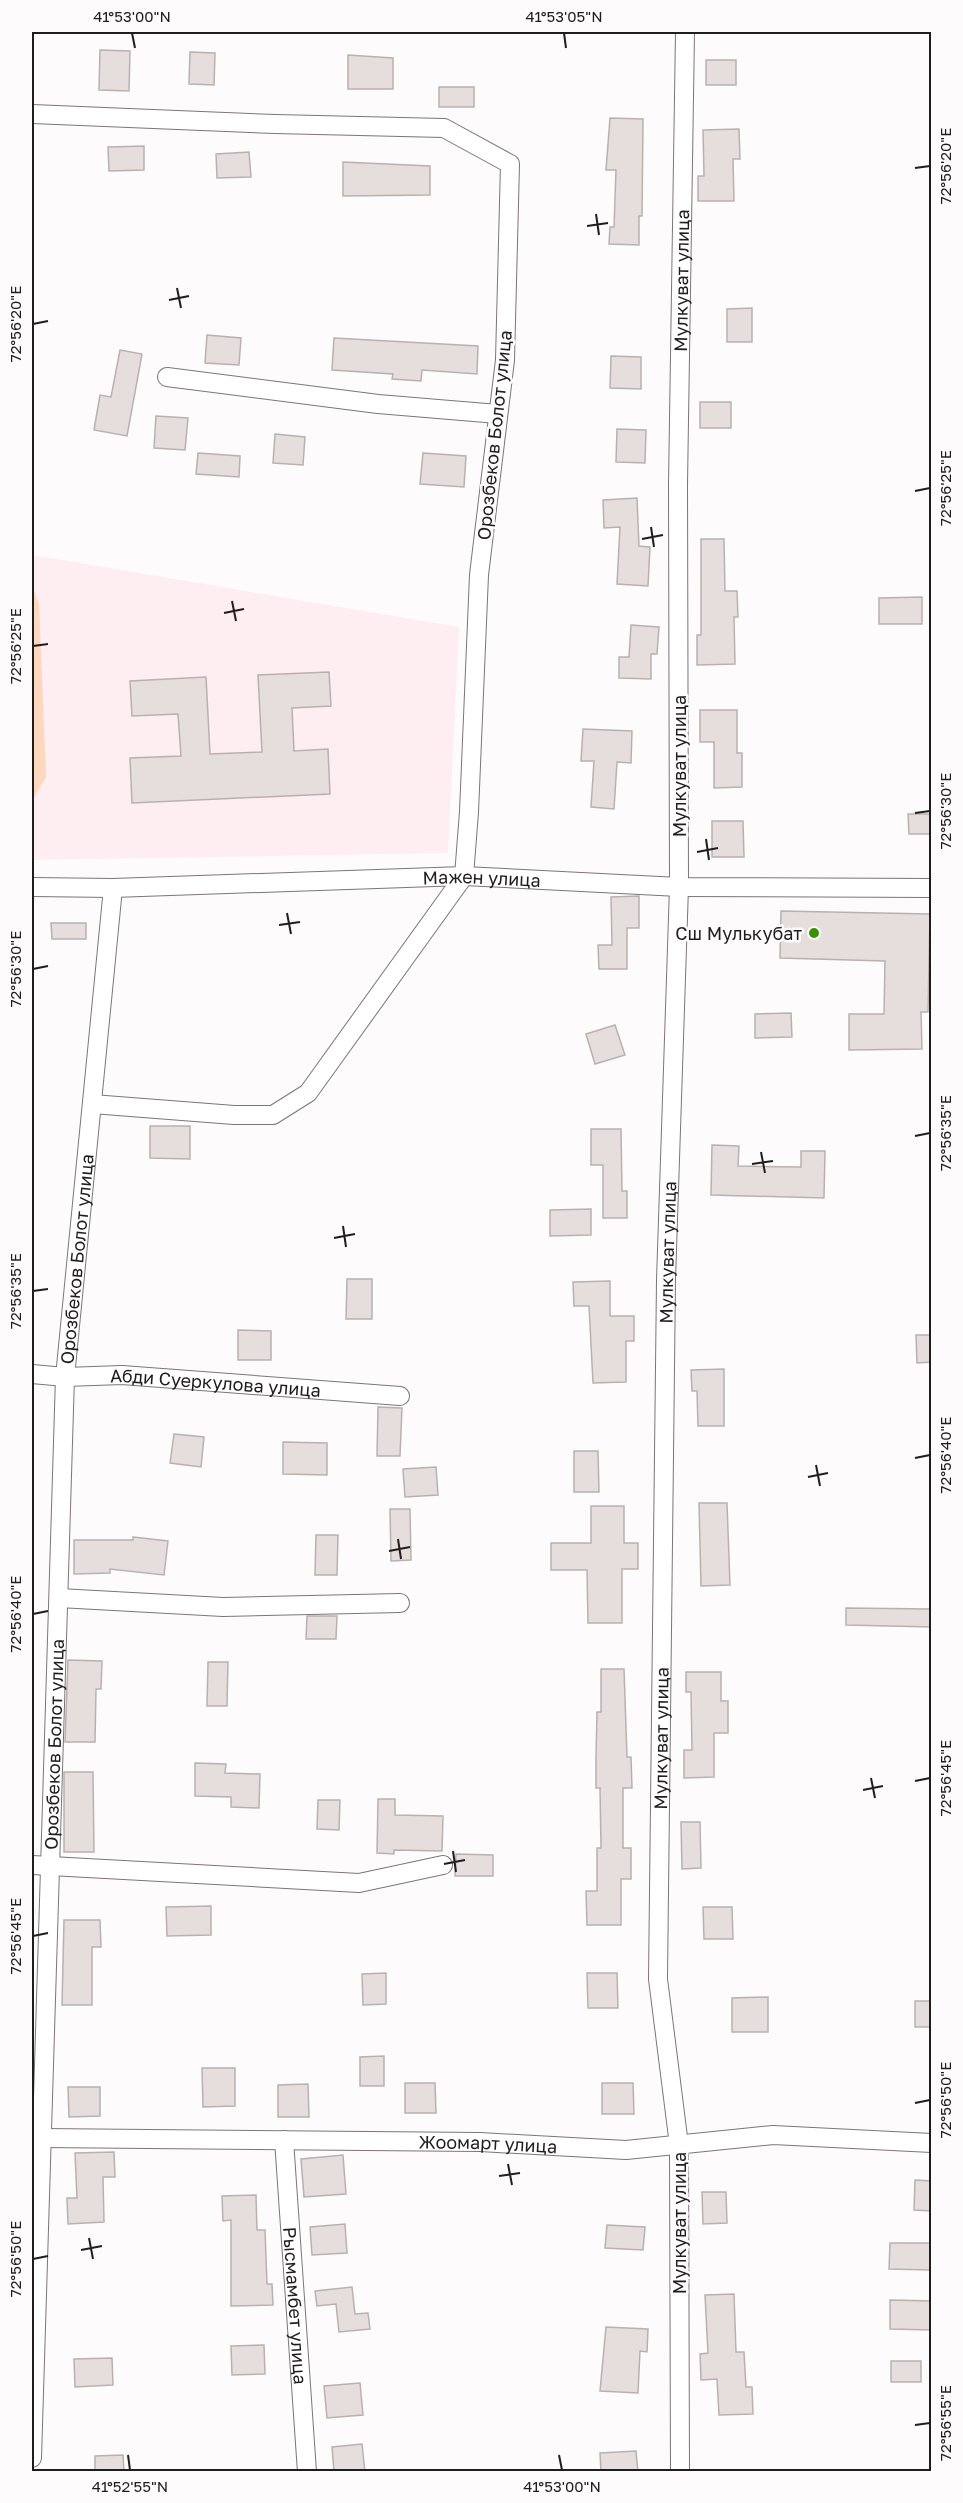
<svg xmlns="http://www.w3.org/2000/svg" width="963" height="2503" font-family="'Golos Text',sans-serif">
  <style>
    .built { fill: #feedf1 }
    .green { fill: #fdd7be }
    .building { fill: #e6dedc; stroke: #b9b1b0; stroke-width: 1.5 }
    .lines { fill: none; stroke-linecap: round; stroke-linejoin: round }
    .minor-casing { stroke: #7c7577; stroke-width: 20 }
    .minor { stroke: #fff; stroke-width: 18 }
    .ticks { fill: none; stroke: #201d1e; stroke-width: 2 }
    .poi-dot { fill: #399100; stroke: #fefbfc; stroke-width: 2 }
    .labels { text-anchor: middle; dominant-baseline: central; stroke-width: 5; stroke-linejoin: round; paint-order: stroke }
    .street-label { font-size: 18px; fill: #201d1e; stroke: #fefbfc }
    .poi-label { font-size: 18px; fill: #201d1e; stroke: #fefbfc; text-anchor: end }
    .neatline { fill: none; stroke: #201d1e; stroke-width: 2 }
    .ticks-label { font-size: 15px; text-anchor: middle; fill: #201d1e }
  </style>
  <rect width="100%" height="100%" fill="#fefbfc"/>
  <path class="built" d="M32,555L459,627L448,853L32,860Z"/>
  <path class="green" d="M32,586L39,604L46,777L32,801Z"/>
  <path class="building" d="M100,50L130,51L129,91L99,90Z
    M190,52L215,53L214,85L189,84Z
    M348,55L393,58V89H348Z
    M706,60H736V85H706Z
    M439,87H474V107H439Z
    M610,118L643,119L642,216H639V245L609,244L610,227H614L616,170H606Z
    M739,129L740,159H733L734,201H698V176H704L703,130Z
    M144,146V170L109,171L108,147Z
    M249,152L251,177L217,178L216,154Z
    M343,162L430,166V195L343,196Z
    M752,308V342H727V309Z
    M207,335L241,338L239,365L205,363Z
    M334,338L478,346L477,374L422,370L421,381L392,379L393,374L332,370Z
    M120,350L142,354L127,436L94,430L100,395L111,397Z
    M611,356L641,357V389L610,388Z
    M700,402H731V428H700Z
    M156,416L188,418L185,450L154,448Z
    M617,429L646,430L645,463L616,462Z
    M275,434L305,437L303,465L273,463Z
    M198,453L240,456L239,477L196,474Z
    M423,453L466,456L464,487L420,484Z
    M637,498L639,546L650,547L648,586L617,584L620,527L604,528L603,500Z
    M701,539H724L725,591H737L738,617H734L735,664L697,665V635H701Z
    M922,597V624H879V598Z
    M631,625L659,627L657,654H651V679L619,678V657H629Z
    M329,672L331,706L292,708L294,751L328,749L330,794L132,803L130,758L181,756L178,714L132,716L130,681L206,677L210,754L262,752L258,675Z
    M700,710H737V753H742V787L714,788V742H700Z
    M583,729L632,731L631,763L617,762L614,809L591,807L594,761H581Z
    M908,814H932V834H909Z
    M712,821H743L744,857H712Z
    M639,896V928H627V969H599L598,945H612L611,897Z
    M781,911L930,914L928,1012H921L922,1049L849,1050V1014H884L885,961L780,958Z
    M51,923H86V939H52Z
    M791,1013L792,1037L755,1038V1014Z
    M615,1025L625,1055L595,1064L586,1034Z
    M150,1126H190V1159L150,1158Z
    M591,1129H621L622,1191H627V1218H603V1165H591Z
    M712,1145L739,1146L738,1166L801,1167V1151H825L824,1198L711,1195Z
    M591,1209V1235L550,1236V1210Z
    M347,1279H372V1319H346Z
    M610,1281V1316H634V1341H626V1382L593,1383L589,1306H574L573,1282Z
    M238,1330L271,1331V1360H238Z
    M916,1335H932V1362L917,1363Z
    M724,1369V1426H698L697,1391H692L691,1370Z
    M378,1407L402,1408L400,1456H377Z
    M174,1434L204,1437L201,1467L170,1463Z
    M283,1442L327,1443V1475L283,1474Z
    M574,1451H598L599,1492H574Z
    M436,1467L438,1495L405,1497L403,1469Z
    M699,1503H727L730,1585L701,1586Z
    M591,1506H624V1543H638V1569H622V1623H588L587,1570H551V1543H591Z
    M390,1509H410L411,1560L391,1561Z
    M316,1535H338L337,1575H315Z
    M133,1537L168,1541L164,1575L110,1569V1573L74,1574V1540H133Z
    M846,1608L932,1609V1627L846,1625Z
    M307,1616H337L336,1639H306Z
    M68,1660L102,1661L101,1689H96L95,1742H65Z
    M208,1662H228L227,1706H207Z
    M601,1669H624L627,1757H631L632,1788H623V1848H631V1879H621V1925H587L586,1891H597V1848H601L600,1788H596V1757L597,1712H601Z
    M686,1672H721V1701H728V1733H714V1777L684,1778V1750H692L691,1692H686Z
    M195,1763L226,1764L225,1773L260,1774L259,1808L231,1807V1797L195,1796Z
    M64,1772H93L94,1852H64Z
    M378,1799H395V1815L443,1816L442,1851L394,1850V1854L377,1853Z
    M318,1800H340L339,1830L317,1829Z
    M681,1822H700L701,1868L682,1869Z
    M456,1854L493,1855V1876H455Z
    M211,1906V1935L167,1936L166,1907Z
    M703,1907H732L733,1939H704Z
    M64,1920H100L101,1947H92V2005H62Z
    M386,1973V2004L363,2005L362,1974Z
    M587,1973H617L618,2008H588Z
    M768,1997V2032H732V1998Z
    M915,2001H932V2027H915Z
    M384,2056V2086H360V2057Z
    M202,2068H235V2106L203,2107Z
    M405,2083H435L436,2113H405Z
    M602,2083H633L634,2114H602Z
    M308,2084L309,2117H278V2085Z
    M68,2087H100V2116L69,2117Z
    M114,2152L115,2177H103L104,2222L68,2224L67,2198H77L75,2153Z
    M343,2155L346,2194L304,2197L301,2159Z
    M915,2180L932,2181V2211L914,2210Z
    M702,2192H726L727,2223L703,2224Z
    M256,2195L257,2230H265L267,2284H272L273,2305L231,2306V2220L223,2221L222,2196Z
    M345,2224L347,2253L312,2255L310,2227Z
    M607,2225L645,2227L643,2250L605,2248Z
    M890,2243H930V2270L889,2269Z
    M352,2287L355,2314L368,2313L370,2329L339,2332L336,2304L317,2306L315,2291Z
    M734,2294L736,2352H744L746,2387H752L753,2414L719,2415L717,2379L701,2380L700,2354L708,2353L705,2295Z
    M890,2300L932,2301V2330L890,2329Z
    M606,2327L648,2329L647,2352L640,2351L638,2393L600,2391Z
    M264,2345L265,2374L232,2375L231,2346Z
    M112,2358L113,2385L75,2387L74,2359Z
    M891,2361H921V2382H891Z
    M360,2383L363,2415L327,2418L324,2386Z
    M362,2444L365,2472H334L332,2447Z
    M636,2451L638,2472H601L600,2453Z
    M123,2455L124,2472H95V2456Z"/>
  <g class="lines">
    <g class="minor-casing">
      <g id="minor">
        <path d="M32,114L275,124L444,128L510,164L505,360L479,575L469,812L464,876L308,1093L273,1115H234L92,1104"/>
        <path d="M167,377L378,404L498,414"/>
        <path id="s1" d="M32,887L113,888L464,876L679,887L932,888"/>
        <path id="s2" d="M32,1374L65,1377L122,1375L400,1396"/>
        <path d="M59,1598L223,1607L400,1603"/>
        <path d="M32,1865L359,1883L443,1865"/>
        <path id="s3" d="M42,2138L480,2142L626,2150L773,2135L932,2143"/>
        <path id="s4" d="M284,2140L307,2472"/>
        <path id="s5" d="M32,2458L65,1377L113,888"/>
        <path id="s6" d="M680,2472L679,2145L658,1979L666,1280L679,887L678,485L685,32"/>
      </g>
    </g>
    <use href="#minor" class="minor"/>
  </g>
  <path class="ticks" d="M132,33L135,48M564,33L566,48M915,168L930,166M596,214L599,235M587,226L608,223M177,288L181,308M169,300L189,296M33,324L48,321M915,491L930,488M651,527L654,547M642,539L663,535M232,601L236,621M224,613L244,609M33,646L48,644M915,813L930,811M706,839L709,860M697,852L718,848M287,913L291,934M279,925L300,922M33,969L48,966M915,1136L930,1133M761,1152L765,1173M752,1164L773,1161M343,1226L346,1247M334,1238L355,1234M33,1291L48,1289M915,1458L930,1455M816,1465L820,1486M808,1477L828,1473M398,1539L401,1559M389,1551L410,1547M33,1614L48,1611M871,1778L875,1798M915,1781L930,1778M863,1790L883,1786M453,1851L456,1872M444,1864L465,1860M33,1936L48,1933M915,2103L930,2100M508,2164L512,2185M499,2176L520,2173M89,2238L93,2259M81,2250L102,2246M33,2259L48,2256M915,2425L930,2423M128,2455L130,2470M559,2455L562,2470"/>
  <circle class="poi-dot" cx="814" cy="933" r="6"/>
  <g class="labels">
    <g class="street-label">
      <text stroke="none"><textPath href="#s6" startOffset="2193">Мулкуват улица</textPath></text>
      <text transform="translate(494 435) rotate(-84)">Орозбеков Болот улица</text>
      <text transform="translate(679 766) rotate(-90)">Мулкуват улица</text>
      <text stroke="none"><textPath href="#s1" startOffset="450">Мажен улица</textPath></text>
      <text stroke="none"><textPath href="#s6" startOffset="1221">Мулкуват улица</textPath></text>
      <text stroke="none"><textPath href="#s5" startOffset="1200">Орозбеков Болот улица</textPath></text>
      <text stroke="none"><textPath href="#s2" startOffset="184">Абди Суеркулова улица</textPath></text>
      <text stroke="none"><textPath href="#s6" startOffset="735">Мулкуват улица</textPath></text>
      <text stroke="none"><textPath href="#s5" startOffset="714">Орозбеков Болот улица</textPath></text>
      <text stroke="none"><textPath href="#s3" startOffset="446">Жоомарт улица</textPath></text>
      <text transform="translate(679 2223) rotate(-90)">Мулкуват улица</text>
      <text stroke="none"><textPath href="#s4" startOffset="166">Рысмамбет улица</textPath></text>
    </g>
    <g class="poi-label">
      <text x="802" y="933">Сш Мулькубат</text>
    </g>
  </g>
  <rect width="963" height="2503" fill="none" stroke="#fefbfc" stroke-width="66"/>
  <rect x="33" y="33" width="897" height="2437" class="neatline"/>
  <g class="ticks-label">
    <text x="132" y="22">41°53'00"N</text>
    <text x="564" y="22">41°53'05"N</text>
    <text transform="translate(946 166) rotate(-90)" y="5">72°56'20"E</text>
    <text transform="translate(16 324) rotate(-90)" y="5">72°56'20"E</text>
    <text transform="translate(946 488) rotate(-90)" y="5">72°56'25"E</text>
    <text transform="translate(16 646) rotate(-90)" y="5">72°56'25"E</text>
    <text transform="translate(946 811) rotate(-90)" y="5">72°56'30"E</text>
    <text transform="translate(16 969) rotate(-90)" y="5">72°56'30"E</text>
    <text transform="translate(946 1133) rotate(-90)" y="5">72°56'35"E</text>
    <text transform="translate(16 1291) rotate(-90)" y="5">72°56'35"E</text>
    <text transform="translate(946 1455) rotate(-90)" y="5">72°56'40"E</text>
    <text transform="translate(16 1614) rotate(-90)" y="5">72°56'40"E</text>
    <text transform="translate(946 1778) rotate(-90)" y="5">72°56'45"E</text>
    <text transform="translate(16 1936) rotate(-90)" y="5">72°56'45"E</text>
    <text transform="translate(946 2100) rotate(-90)" y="5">72°56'50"E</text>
    <text transform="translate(16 2259) rotate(-90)" y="5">72°56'50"E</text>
    <text transform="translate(946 2423) rotate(-90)" y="5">72°56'55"E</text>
    <text x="130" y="2492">41°52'55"N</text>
    <text x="562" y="2492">41°53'00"N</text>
  </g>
</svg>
